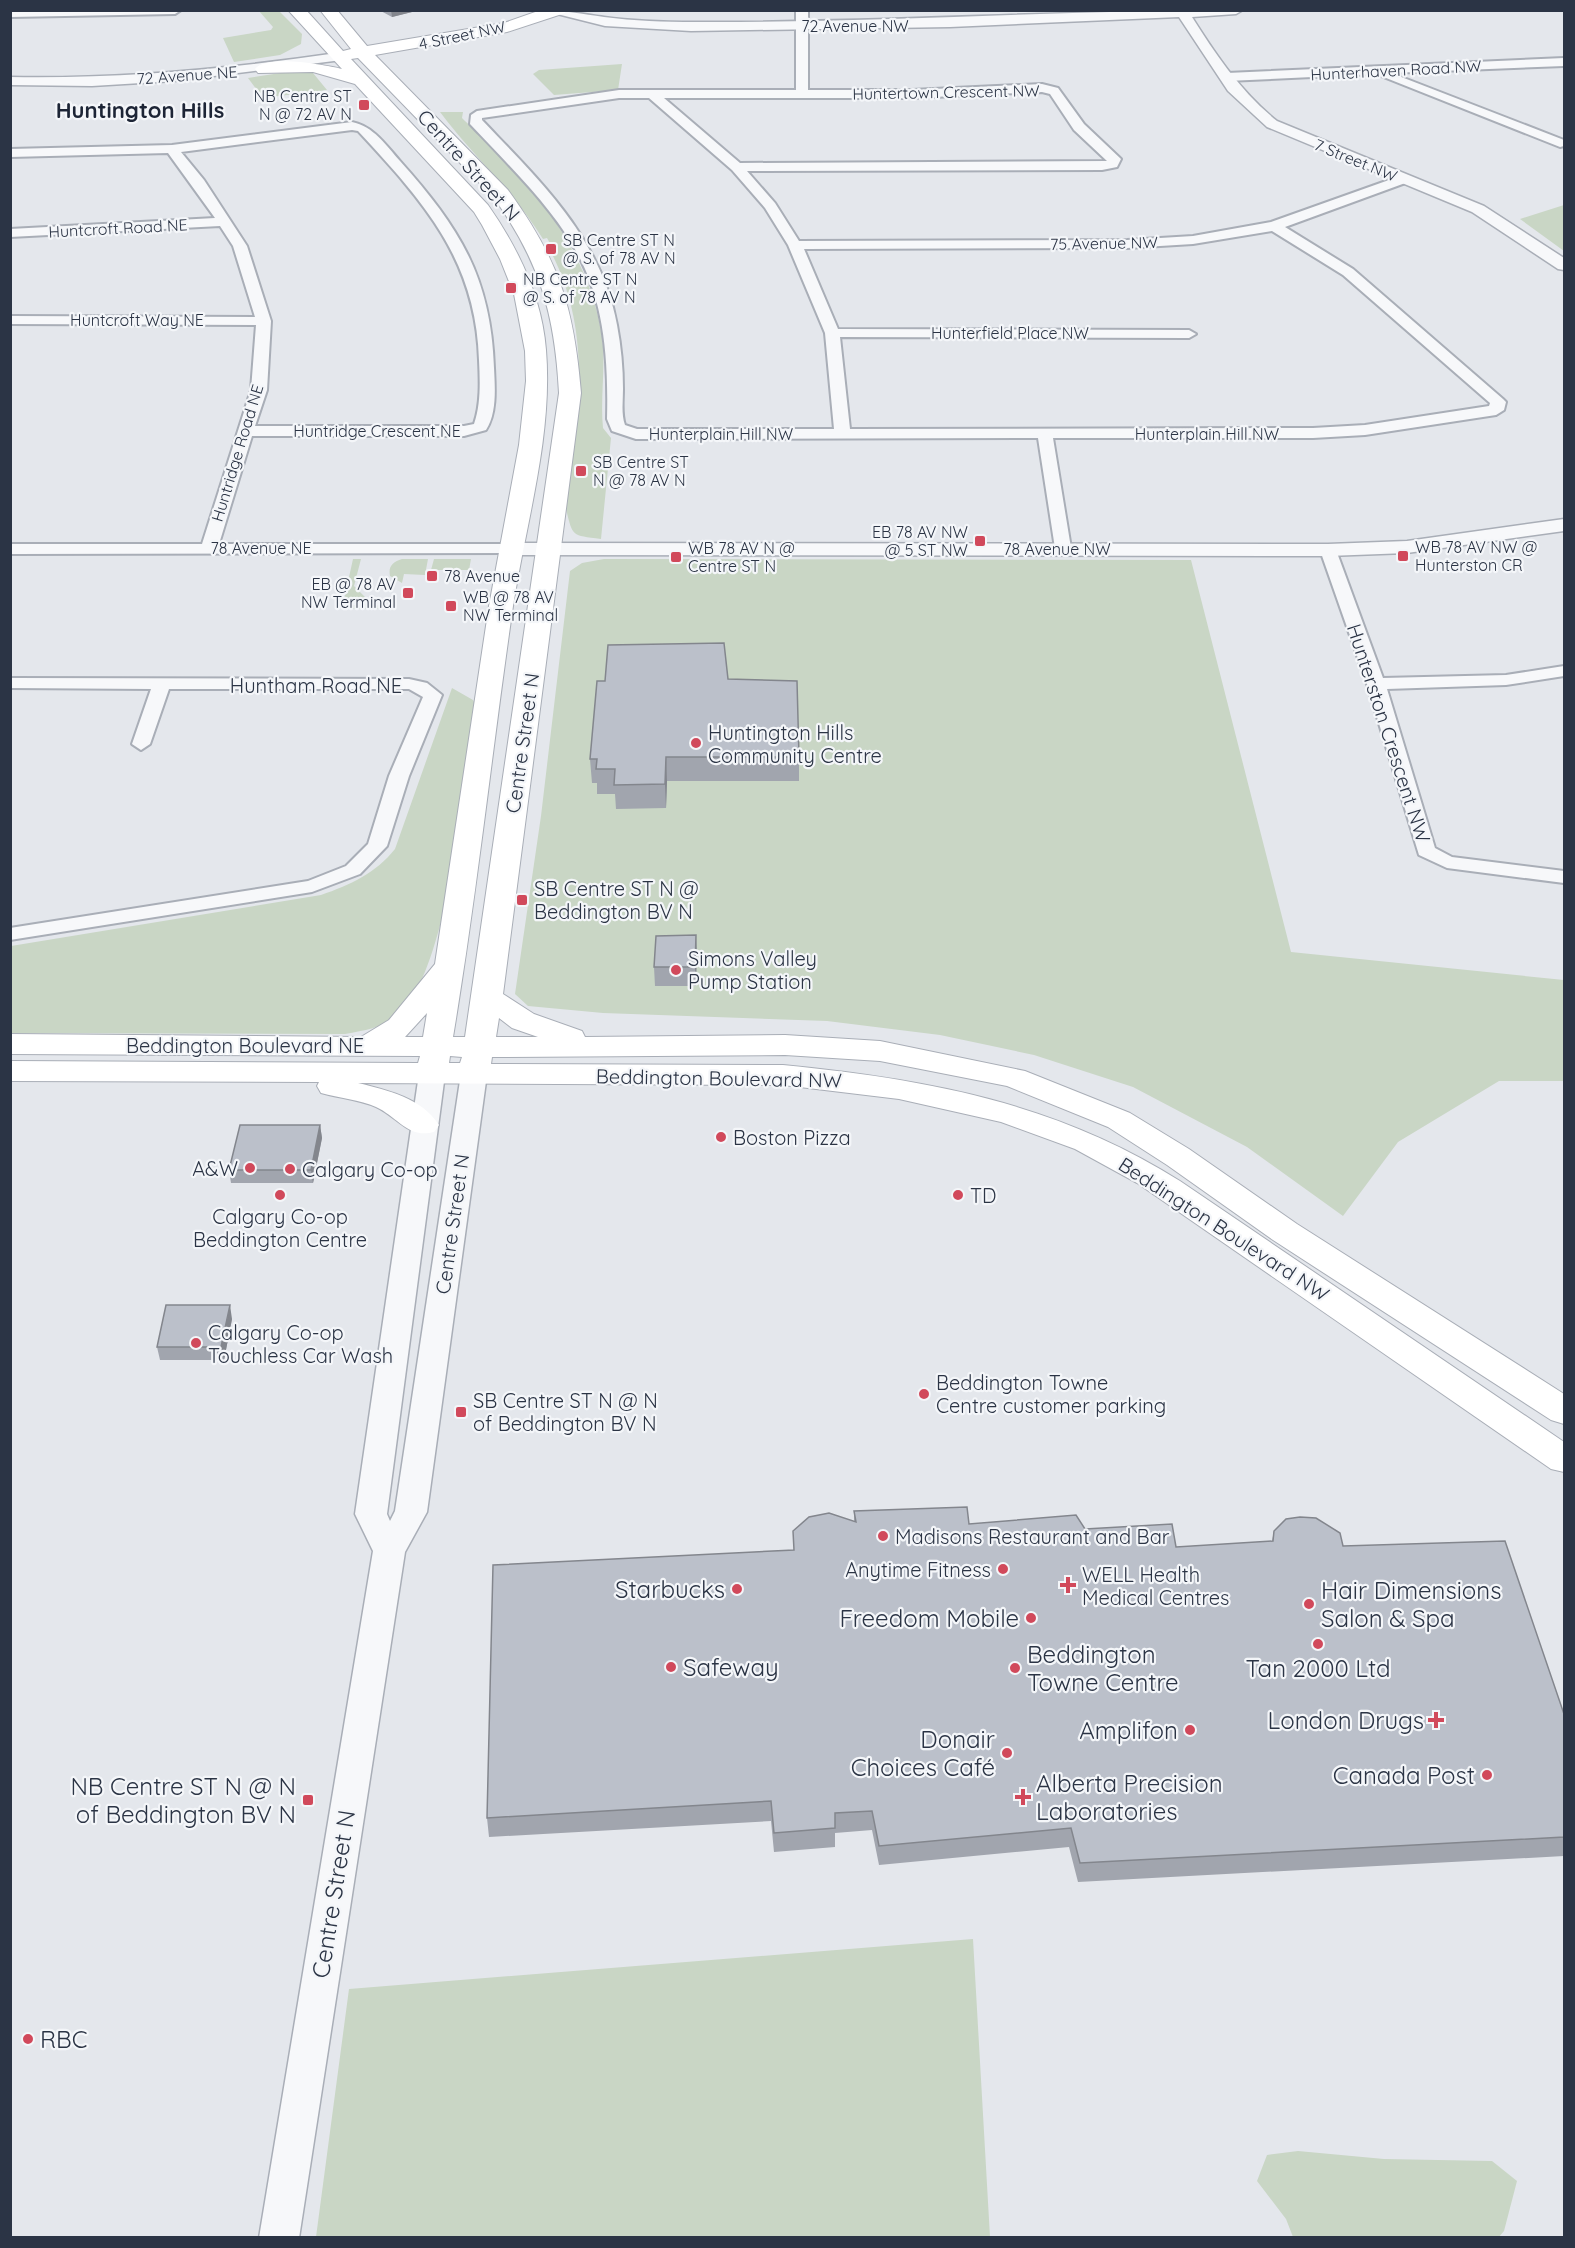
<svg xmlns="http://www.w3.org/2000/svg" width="1575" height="2248" font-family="Quicksand,sans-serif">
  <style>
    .green { fill: #c9d6c5 }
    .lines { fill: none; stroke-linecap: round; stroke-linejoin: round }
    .minor-casing { stroke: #a9aeb7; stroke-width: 4 }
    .tertiary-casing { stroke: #a9aeb7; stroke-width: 3 }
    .secondary-casing { stroke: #a9aeb7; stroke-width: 2 }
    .minor { fill: #f7f8fa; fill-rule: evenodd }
    .tertiary { fill: #f7f8fa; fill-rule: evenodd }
    .secondary { fill: #fff; fill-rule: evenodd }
    .wall { fill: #a1a5ae }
    .shaded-wall { fill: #83868d }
    .building { fill: #bbc0ca; stroke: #83868d; stroke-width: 1.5 }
    .poi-dot { fill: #d1495b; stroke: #f4f6f9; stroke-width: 2 }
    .labels { text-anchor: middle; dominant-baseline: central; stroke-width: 4.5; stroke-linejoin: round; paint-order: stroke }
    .far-street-label { font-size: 16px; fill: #2b3445; stroke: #f4f6f9 }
    .far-poi-label { font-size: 16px; fill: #2b3445; stroke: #f4f6f9; text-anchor: start }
    .street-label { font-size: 20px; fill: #2b3445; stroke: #f4f6f9 }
    .poi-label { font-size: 20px; fill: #2b3445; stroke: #f4f6f9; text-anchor: start }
    .far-district-label { font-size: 22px; font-weight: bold; fill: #1d2536; stroke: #f4f6f9 }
    .near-poi-label { font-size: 24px; fill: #2b3445; stroke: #f4f6f9; text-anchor: end }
    .near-street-label { font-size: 24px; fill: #2b3445; stroke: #f4f6f9 }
  </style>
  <rect width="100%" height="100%" fill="#e4e7ec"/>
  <path class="green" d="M279,11L302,34L301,44L280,55L234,62L223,38L271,30L273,27L259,11Z
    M622,64L618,90L554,95L533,74L539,70Z
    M287,72L313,73L327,90L263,98L248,78Z
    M440,112H463L462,118L465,121C529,179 589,249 602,337C606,367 600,398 603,428L611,438L601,539C571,535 573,537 566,509C578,420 594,336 551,252L554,251L547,238L543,239C514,192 473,156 440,112Z
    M1564,205V251L1520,219Z
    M353,559H361L354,586L366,598L347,599L345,606L367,604L384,606L383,609H342Z
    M402,559H428L425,575L404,574L402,583L390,576C388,566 393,562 402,559Z
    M434,559H471L469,570H431Z
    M604,559L1191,560L1291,952L1564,980V1081H1499L1398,1142L1343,1216L1247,1147L1133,1087L1034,1055L940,1035L827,1021L603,1013L528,1006L515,994L541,816L570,571L582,563Z
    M452,688L473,700L479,711C468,777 446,973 400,1013C384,1028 366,1030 345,1034L11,1033V946L321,895C350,885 376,873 395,849Z
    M973,1939L990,2237H316L349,1989Z
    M1298,2151L1384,2159L1492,2161L1517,2181L1504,2231L1498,2238L1293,2237L1286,2219L1257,2181L1267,2155Z"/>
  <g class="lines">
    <g class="minor-casing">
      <path id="minor" d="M10,10H181L175,14L10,17Z
        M796,10H808V90H912L1042,84L1058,88L1084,124L1121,159L1117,167L1102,170L747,171L775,203L799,241L1127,240L1193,236L1271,222L1403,175L1408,176V182L1285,227L1353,269L1503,399L1506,402L1504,410L1496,415L1365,435L1313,438H1053L1071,548L1063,553L1055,548L1038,438L636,439L612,431L607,419C611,266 570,229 470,124L471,115L477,111L619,90H796ZM1042,92L1050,94L1074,130L1107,161L740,163L664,98H912ZM619,98H649L732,170L765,208L788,245L825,333L834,429H637L625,425C621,414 623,401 623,389C623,368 621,346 617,325C601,238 541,182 482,120V118ZM1272,231L1343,275L1490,403L1489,406L1365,425L1313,428L850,429L840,337L1189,338L1196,334L1189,330L838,329L804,249L1127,248L1193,244Z
        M1564,58V66L1391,73L1564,140V146L1560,147L1376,74L1227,81L1221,77L1227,73Z
        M352,122C373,126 386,145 400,161C459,227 491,277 494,368C495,388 497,413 486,430L464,436H252L219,544H511L519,549L517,553L10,554V544H202L251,390L256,325L10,324V316L255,317L233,246L220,226L10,237V229L215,218L168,153L10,157V149L172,145ZM352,130L358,131C423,201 476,259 479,360C480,381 481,404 474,424L464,426H255L267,390L271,321L247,246L204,180L181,152Z
        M1328,545L1336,550L1383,678L1506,675L1564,666V676L1506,685L1387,689L1435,848L1452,857L1564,871V883L1447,868L1419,855L1367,684L1320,550Z
        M10,678L409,679L427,683L442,695L409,776L387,846L360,874L312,892L10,940V928L308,881L346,866L368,844L389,776L423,697L409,689H169L150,744L141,750L132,744L151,689L10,688Z"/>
    </g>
    <g class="tertiary-casing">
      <path id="tertiary" d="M541,10C563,10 583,14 604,17C634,21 664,22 695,22C877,23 1060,10 1243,10L1236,14L1192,17C1216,55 1241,92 1277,121L1484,206L1564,258V270L1558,269L1472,212L1267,127L1228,91L1179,17L950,27L691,31L605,26Z
        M337,53L342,54L344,57L342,60L174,81L92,86L10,85V77C120,79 228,69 337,53Z
        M1564,519V531L1407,553L1328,556L511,555L504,553L501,549L504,545L511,543L1328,544L1407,541Z
        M432,1066L441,1068L445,1074L387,1514L390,1521L395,1511L461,1074L465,1068L474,1066L483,1068L487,1074L427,1512L405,1552L299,2238H259L373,1551L355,1514L419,1074L423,1068Z"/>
    </g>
    <g class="secondary-casing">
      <path id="secondary" d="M288,10H306L343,51L351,49L320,10H337L367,46L504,23L541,10H567L565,13L507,32L375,55L508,190C559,260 574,307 581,393L503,994L534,1014L582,1031L585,1037L785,1035L880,1041L1025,1071L1130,1113L1189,1149L1297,1224L1564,1394V1424L1551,1420L1273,1240L1167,1165L1108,1127L1007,1086L880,1061L785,1055L492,1057L491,1064L783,1065C926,1079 1057,1103 1180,1181L1564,1442V1472L1551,1469L1137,1183L1075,1149L1001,1122L899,1099L783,1085L358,1083C387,1090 422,1098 439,1125L434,1132C408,1139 398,1117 376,1107C360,1100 339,1098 321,1093L317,1086L319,1082L10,1081V1061L418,1063L420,1056L10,1054V1034L361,1037L389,1020L435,964L489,606L519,445L526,381L525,351L514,294L500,259L482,225L474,212L355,84L313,72L258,73L255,69C267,54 325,65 342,69ZM358,58L494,198C540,262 555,315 559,393L465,1037H453C477,894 492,750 513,606C526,522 553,436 546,350C542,297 518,248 488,205L351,59ZM427,1013L423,1037H405ZM499,1018L512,1028L538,1037H496ZM450,1056L462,1057L460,1063H449Z"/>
    </g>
    <use href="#minor" class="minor"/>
    <use href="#tertiary" class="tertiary"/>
    <use href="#secondary" class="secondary"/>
  </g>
  <path class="wall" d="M379,10H420L392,17Z
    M728,679L799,757V781H667L666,808L616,809L615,794H597V783H592L590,759Z
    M696,935V986H655L654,967Z
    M320,1125L322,1138L313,1183H231L229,1170Z
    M232,1319L224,1360H160L157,1347Z
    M854,1511L969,1524L1085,1529L1176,1547L1272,1541L1274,1531L1343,1546L1564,1714V1856L1078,1882L1069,1847L879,1865L872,1830L835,1833V1847L774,1852L771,1821L489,1837L487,1818L793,1550L854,1521Z"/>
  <path class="shaded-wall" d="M391,10H420L392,17Z
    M666,757L667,781L666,808L665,784Z
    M696,935L697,954L696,986L695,967Z
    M320,1125L322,1138L313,1183L311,1170Z
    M230,1305L232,1319L224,1360L221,1347Z"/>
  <path class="building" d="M724,643L728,679L797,681L799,757H666L665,784L614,785L615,769H596L597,759H590L597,681H605L608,645Z
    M696,935L695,967H654L656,936Z
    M240,1125H320L311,1170H229Z
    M166,1305H230L221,1347H157Z
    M967,1507L969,1524L1076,1515L1085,1529L1172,1524L1176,1547L1273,1541L1274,1531L1286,1519L1300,1517L1316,1518L1340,1533L1343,1546L1505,1541L1564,1714V1837L1080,1863L1071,1828L879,1846L872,1811L835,1813V1828L774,1833L771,1801L487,1818L493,1565L794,1550L793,1531L809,1517L829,1513L856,1522L854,1511Z"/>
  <g class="poi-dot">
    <rect x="358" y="99" width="12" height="12" rx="3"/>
    <rect x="545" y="243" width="12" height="12" rx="3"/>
    <rect x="505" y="282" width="12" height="12" rx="3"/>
    <rect x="575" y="465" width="12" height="12" rx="3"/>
    <rect x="974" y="535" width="12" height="12" rx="3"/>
    <rect x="1397" y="550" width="12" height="12" rx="3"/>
    <rect x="670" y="551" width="12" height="12" rx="3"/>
    <rect x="426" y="570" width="12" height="12" rx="3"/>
    <rect x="402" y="587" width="12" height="12" rx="3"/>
    <rect x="445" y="600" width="12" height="12" rx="3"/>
    <circle cx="696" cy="743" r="6"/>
    <rect x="516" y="894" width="12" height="12" rx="3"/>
    <circle cx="676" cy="970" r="6"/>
    <circle cx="721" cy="1137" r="6"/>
    <circle cx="250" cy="1168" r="6"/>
    <circle cx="290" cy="1169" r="6"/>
    <circle cx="280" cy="1195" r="6"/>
    <circle cx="958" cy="1195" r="6"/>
    <circle cx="196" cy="1343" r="6"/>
    <circle cx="924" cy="1394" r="6"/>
    <rect x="455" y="1406" width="12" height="12" rx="3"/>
    <circle cx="883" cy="1536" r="6"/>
    <circle cx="1003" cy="1569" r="6"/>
    <path d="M1065 1576h6v6h6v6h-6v6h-6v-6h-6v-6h6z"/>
    <circle cx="737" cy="1589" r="6"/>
    <circle cx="1309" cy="1604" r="6"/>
    <circle cx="1031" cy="1618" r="6"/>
    <circle cx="1318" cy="1644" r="6"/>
    <circle cx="671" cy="1667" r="6"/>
    <circle cx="1015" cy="1668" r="6"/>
    <path d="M1433 1711h6v6h6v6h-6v6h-6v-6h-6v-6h6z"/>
    <circle cx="1190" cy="1730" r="6"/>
    <circle cx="1007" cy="1753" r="6"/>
    <circle cx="1487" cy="1775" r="6"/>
    <path d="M1020 1788h6v6h6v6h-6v6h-6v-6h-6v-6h6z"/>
    <rect x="302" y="1794" width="12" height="12" rx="3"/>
    <circle cx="28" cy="2039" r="6"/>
  </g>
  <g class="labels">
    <g class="far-street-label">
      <text x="855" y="26">72 Avenue NW</text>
      <text transform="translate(462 35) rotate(-12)">4 Street NW</text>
      <text transform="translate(1396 70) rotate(-3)">Hunterhaven Road NW</text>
      <text transform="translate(187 75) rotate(-4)">72 Avenue NE</text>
      <text transform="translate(946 92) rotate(-1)">Huntertown Crescent NW</text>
      <text transform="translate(1356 160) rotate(22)">7 Street NW</text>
      <text transform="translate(118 228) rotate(-3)">Huntcroft Road NE</text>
      <text transform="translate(1104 243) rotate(-1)">75 Avenue NW</text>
      <text x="137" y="320">Huntcroft Way NE</text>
      <text x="1010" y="333">Hunterfield Place NW</text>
      <text x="377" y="431">Huntridge Crescent NE</text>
      <text x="721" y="434">Hunterplain Hill NW</text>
      <text x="1207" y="434">Hunterplain Hill NW</text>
      <text transform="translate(237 453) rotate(-73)">Huntridge Road NE</text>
      <text x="261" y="548">78 Avenue NE</text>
      <text x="1057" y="549">78 Avenue NW</text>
    </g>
    <g class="far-poi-label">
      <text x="352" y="96" text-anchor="end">NB Centre ST<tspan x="352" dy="18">N @ 72 AV N</tspan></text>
      <text x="563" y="240">SB Centre ST N<tspan x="563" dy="18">@ S. of 78 AV N</tspan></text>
      <text x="523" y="279">NB Centre ST N<tspan x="523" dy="18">@ S. of 78 AV N</tspan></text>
      <text x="593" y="462">SB Centre ST<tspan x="593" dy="18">N @ 78 AV N</tspan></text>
      <text x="968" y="532" text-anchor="end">EB 78 AV NW<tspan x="968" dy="18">@ 5 ST NW</tspan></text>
      <text x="1415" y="547">WB 78 AV NW @<tspan x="1415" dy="18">Hunterston CR</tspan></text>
      <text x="688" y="548">WB 78 AV N @<tspan x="688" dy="18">Centre ST N</tspan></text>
      <text x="444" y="576">78 Avenue</text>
      <text x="396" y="584" text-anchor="end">EB @ 78 AV<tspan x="396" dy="18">NW Terminal</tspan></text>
      <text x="463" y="597">WB @ 78 AV<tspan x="463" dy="18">NW Terminal</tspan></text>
    </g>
    <g class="street-label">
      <text transform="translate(469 165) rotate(48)">Centre Street N</text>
      <text x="316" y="685">Huntham Road NE</text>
      <text transform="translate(1389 733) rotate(72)">Hunterston Crescent NW</text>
      <text transform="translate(522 743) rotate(-82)">Centre Street N</text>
      <text x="245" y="1045">Beddington Boulevard NE</text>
      <text transform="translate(719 1078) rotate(1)">Beddington Boulevard NW</text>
      <text transform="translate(452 1224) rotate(-82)">Centre Street N</text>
      <text transform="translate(1224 1229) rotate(33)">Beddington Boulevard NW</text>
    </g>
    <g class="poi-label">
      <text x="708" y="732">Huntington Hills<tspan x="708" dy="23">Community Centre</tspan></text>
      <text x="534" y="888">SB Centre ST N @<tspan x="534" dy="23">Beddington BV N</tspan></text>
      <text x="688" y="958">Simons Valley<tspan x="688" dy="23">Pump Station</tspan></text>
      <text x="733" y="1137">Boston Pizza</text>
      <text x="238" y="1168" text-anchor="end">A&amp;W</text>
      <text x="302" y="1169">Calgary Co-op</text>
      <text x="970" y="1195">TD</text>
      <text x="280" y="1216" text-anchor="middle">Calgary Co-op<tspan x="280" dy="23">Beddington Centre</tspan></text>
      <text x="208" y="1332">Calgary Co-op<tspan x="208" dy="23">Touchless Car Wash</tspan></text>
      <text x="936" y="1382">Beddington Towne<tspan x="936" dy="23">Centre customer parking</tspan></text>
      <text x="473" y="1400">SB Centre ST N @ N<tspan x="473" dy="23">of Beddington BV N</tspan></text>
      <text x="895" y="1536">Madisons Restaurant and Bar</text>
      <text x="991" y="1569" text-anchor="end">Anytime Fitness</text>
      <text x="1082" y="1574">WELL Health<tspan x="1082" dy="23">Medical Centres</tspan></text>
    </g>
    <g class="far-district-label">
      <text x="140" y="110">Huntington Hills</text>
    </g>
    <g class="near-poi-label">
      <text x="725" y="1589">Starbucks</text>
      <text x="1321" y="1590" text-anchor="start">Hair Dimensions<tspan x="1321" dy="28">Salon &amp; Spa</tspan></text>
      <text x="1019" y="1618">Freedom Mobile</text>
      <text x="1027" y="1654" text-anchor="start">Beddington<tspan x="1027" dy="28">Towne Centre</tspan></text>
      <text x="683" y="1667" text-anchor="start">Safeway</text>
      <text x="1318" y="1668" text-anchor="middle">Tan 2000 Ltd</text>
      <text x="1424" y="1720">London Drugs</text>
      <text x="1178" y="1730">Amplifon</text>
      <text x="995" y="1739">Donair<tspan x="995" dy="28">Choices Café</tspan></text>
      <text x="1475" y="1775">Canada Post</text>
      <text x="1036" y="1783" text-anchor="start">Alberta Precision<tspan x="1036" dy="28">Laboratories</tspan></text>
      <text x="296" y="1786">NB Centre ST N @ N<tspan x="296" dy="28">of Beddington BV N</tspan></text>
      <text x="40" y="2039" text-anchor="start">RBC</text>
    </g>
    <g class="near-street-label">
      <text transform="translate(333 1894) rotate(-81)">Centre Street N</text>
    </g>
  </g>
  <rect width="1575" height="2248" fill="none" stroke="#2b3445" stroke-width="24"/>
</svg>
